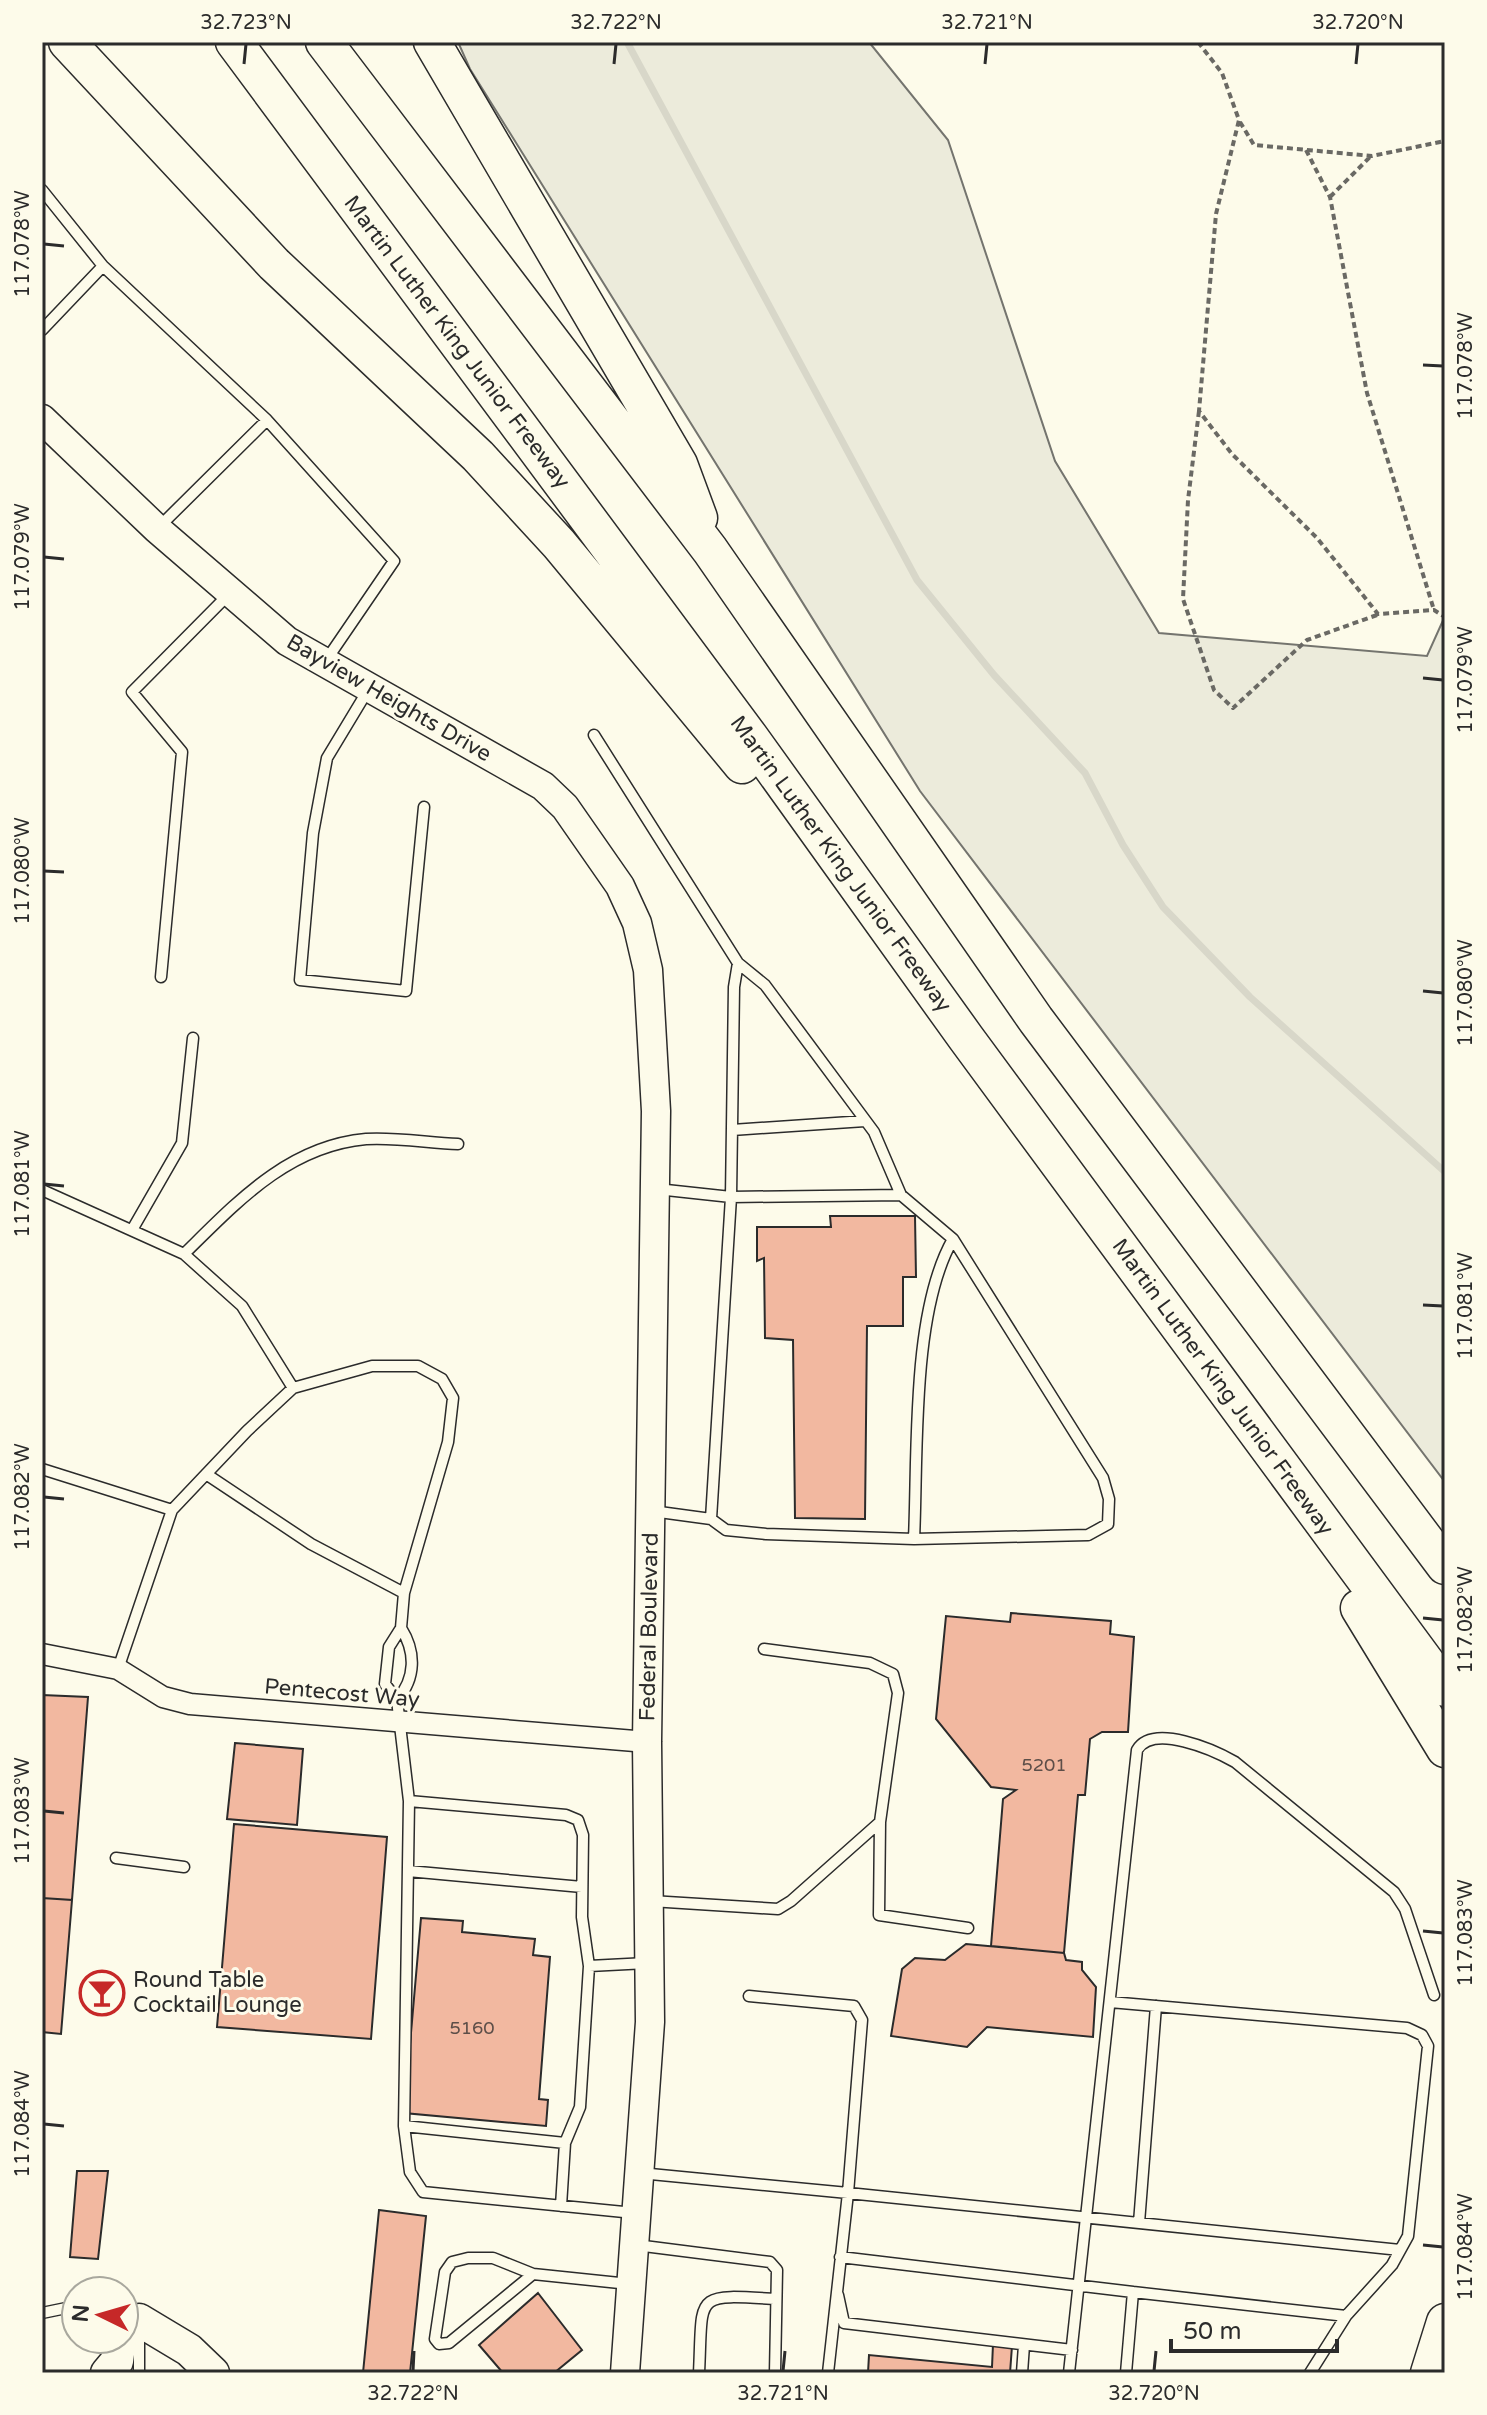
<svg xmlns="http://www.w3.org/2000/svg" width="1487" height="2415" font-family="'Varela Round',sans-serif">
  <style>
    .green { fill: #ecebdb; stroke: #74746e; stroke-width: 2 }
    .lines { fill: none; stroke-linecap: round; stroke-linejoin: round }
    .stream { stroke: #d8d7c9; stroke-width: 7 }
    .building { fill: #f2b8a0; stroke: #2b2b2b; stroke-width: 2 }
    .lane-casing { stroke: #2b2b2b; stroke-width: 13 }
    .street-casing { stroke: #2b2b2b; stroke-width: 23 }
    .secondary-casing { stroke: #2b2b2b; stroke-width: 31 }
    .primary-casing { stroke: #2b2b2b; stroke-width: 35 }
    .highway-casing { stroke: #2b2b2b; stroke-width: 39 }
    .path { stroke: #6a6964; stroke-width: 4; stroke-dasharray: 6 4; stroke-linecap: butt }
    .lane { stroke: #fdfbea; stroke-width: 10 }
    .street { stroke: #fdfbea; stroke-width: 20 }
    .secondary { stroke: #fdfbea; stroke-width: 28 }
    .primary { stroke: #fdfbea; stroke-width: 32 }
    .highway { stroke: #fdfbea; stroke-width: 36 }
    .ticks { fill: none; stroke: #2b2b2b; stroke-width: 3 }
    .labels { text-anchor: middle; dominant-baseline: central; stroke-width: 6; stroke-linejoin: round; paint-order: stroke }
    .number-label { font-size: 18px; fill: #5d4e48 }
    .street-label { font-size: 22px; fill: #2b2b2b; stroke: #fdfbea }
    .poi-label { font-size: 22px; fill: #2b2b2b; stroke: #fdfbea; text-anchor: start }
    .neatline { fill: none; stroke: #2b2b2b; stroke-width: 3 }
    .ticks-label { font-size: 20px; text-anchor: middle; fill: #2b2b2b }
  </style>
  <rect width="100%" height="100%" fill="#fdfbea"/>
  <path class="green" d="M458,42H869L948,140L1055,461L1159,633L1427,656L1445,616V1482L920,791L470,69Z"/>
  <g class="lines">
    <path class="stream" d="M627,42L917,580L994,675L1085,773L1123,845L1163,907L1250,997L1445,1172"/>
  </g>
  <path class="building" d="M830,1216H915L916,1277H903V1326H867L865,1519L795,1518L793,1340L765,1338L764,1258L757,1261V1227H831Z
    M1011,1613L1111,1621L1110,1634L1134,1637L1128,1732H1102L1090,1739L1085,1795H1078L1064,1953L991,1946L1003,1799L1016,1790L991,1787L936,1719L946,1616L1010,1622Z
    M42,1695L88,1697L72,1900L42,1898Z
    M235,1743L303,1749L297,1825L227,1819Z
    M234,1824L387,1837L371,2039L217,2027Z
    M42,1898L72,1900L61,2034L42,2032Z
    M421,1918L463,1921L462,1932L535,1939L533,1955L550,1957L539,2099L548,2100L546,2126L404,2113Z
    M966,1944L1064,1953L1066,1960L1082,1962V1970L1096,1987L1093,2037L987,2027L967,2047L891,2036L902,1969L915,1958L945,1960Z
    M77,2171H108L98,2259L70,2257Z
    M379,2210L426,2216L410,2373H363Z
    M538,2293L582,2350L554,2373H503L479,2345Z
    M993,2344L1012,2346L1010,2373H868L869,2355L992,2367Z"/>
  <g class="lines">
    <g class="lane-casing">
      <path id="lane" d="M42,190L103,266L42,330
        M103,266L267,420L394,561L327,659
        M158,528L267,420
        M368,690L327,758L313,833L300,980L406,991L424,807
        M594,735L738,963
        M161,977L182,752L132,692L230,593
        M732,1130L865,1121
        M657,1189L731,1197L901,1195
        M42,1190L184,1254L242,1306L293,1388
        M132,1230L182,1143L193,1038
        M184,1254C237,1202 288,1146 366,1139C396,1137 429,1143 458,1144
        M42,1469L172,1510
        M206,1474L311,1544L404,1593
        M652,1511L711,1519L726,1530L766,1534L914,1539L1088,1535L1108,1524L1109,1499L1103,1478L953,1239L901,1195L874,1132L765,985L738,963L734,987L731,1197L711,1519
        M914,1539C918,1454 911,1312 953,1239
        M764,1649L870,1663L893,1674L898,1693L880,1822
        M118,1669L172,1510L247,1431L293,1388L372,1366H418L442,1379L453,1398L448,1442L404,1593L401,1628L389,1647L385,1684L397,1700L409,1801L404,2126L410,2172L423,2192L634,2213
        M397,1700C416,1678 416,1652 401,1628
        M409,1801L566,1815L578,1820L583,1835L582,1917L589,1966L647,1963
        M116,1858L184,1867
        M408,1871L582,1887
        M651,1901L778,1909L791,1901L880,1822L879,1915L968,1928
        M749,1996L854,2006L862,2020L848,2193L1400,2250
        M1110,2002L1407,2028L1422,2035L1428,2046L1408,2236L1392,2265L1346,2316L1310,2373
        M404,2126L565,2143
        M640,2173L848,2193L828,2373
        M561,2206L565,2143L580,2107L589,1966
        M1139,2223L1156,2006
        M636,2245L770,2262L777,2270L775,2373
        M840,2257L1133,2292L1126,2373
        M533,2274L449,2343L439,2344L435,2339L445,2272L452,2262L468,2258H493L533,2274L629,2284
        M1133,2292L1346,2316
        M838,2295L844,2323L1072,2350
        M124,2312L139,2320V2373
        M42,2313L76,2306
        M699,2373C703,2293 692,2294 776,2299
        M1022,2373L1024,2345
        M1069,2373L1137,1750C1153,1723 1214,1750 1235,1762L1394,1892L1405,1909L1434,1995"/>
    </g>
    <g class="street-casing">
      <path id="street" d="M42,1654L118,1669L163,1697L190,1704L647,1742"/>
    </g>
    <g class="secondary-casing">
      <path id="secondary" d="M42,419L157,529L287,641L543,786L565,807L620,886L637,923L648,970L656,1111L647,1742L650,2022L625,2373"/>
    </g>
    <g class="primary-casing">
      <path id="primary" d="M139,2320L189,2350L213,2373
        M107,2373L117,2361L120,2339"/>
    </g>
    <g class="highway-casing">
      <path id="highway" d="M67,42L274,264L478,456L559,544L742,765
        M234,42L750,737L966,1038L1445,1688
        M324,42L710,550L1036,1020L1445,1566
        M432,42L679,464L699,518
        M1359,1608L1445,1749
        M1429,2373L1445,2322"/>
    </g>
    <path class="path" d="M1198,42L1222,73L1239,120L1216,214L1199,411L1232,454L1317,538L1378,614L1434,610L1445,617
      M1240,122L1254,145L1372,156L1445,141
      M1306,150L1330,197L1367,393L1434,610
      M1330,197L1371,156
      M1199,411L1188,500L1183,599L1214,690L1233,708L1307,640L1377,615"/>
    <use href="#lane" class="lane"/>
    <use href="#street" class="street"/>
    <use href="#secondary" class="secondary"/>
    <use href="#primary" class="primary"/>
    <use href="#highway" class="highway"/>
  </g>
  <path class="ticks" d="M244,64L246,44M614,64L616,44M985,64L987,44M1356,64L1358,44M44,244L64,246M1423,365L1443,366M44,557L64,559M1423,678L1443,680M44,871L64,872M1423,991L1443,993M44,1184L64,1186M1423,1305L1443,1306M44,1497L64,1499M1423,1618L1443,1620M44,1811L64,1813M1423,1931L1443,1933M44,2124L64,2126M1423,2245L1443,2247M413,2371L414,2351M783,2371L785,2351M1154,2371L1156,2351"/>
  <defs>
    <g id="bar-ring" transform="scale(2.3)"><circle r="9.5" fill="#fdfbea" stroke="#c62828" stroke-width="1.5"/><path d="M-6-5H6L.8 .8V4.5H3.5V6h-7V4.5H-.8V.8Z" fill="#c62828"/></g>
  </defs>
  <g fill-rule="evenodd">
    <use href="#bar-ring" x="102" y="1993"/>
  </g>
  <g class="labels">
    <g class="number-label">
      <text x="1044" y="1765">5201</text>
      <text x="472" y="2028">5160</text>
    </g>
    <g class="street-label">
      <text transform="translate(457 342) rotate(53)">Martin Luther King Junior Freeway</text>
      <text transform="translate(389 698) rotate(30)">Bayview Heights Drive</text>
      <text transform="translate(841 864) rotate(54)">Martin Luther King Junior Freeway</text>
      <text transform="translate(1223 1387) rotate(54)">Martin Luther King Junior Freeway</text>
      <text transform="translate(649 1627) rotate(-89)">Federal Boulevard</text>
      <text transform="translate(342 1693) rotate(5)">Pentecost Way</text>
    </g>
    <g class="poi-label">
      <text x="133" y="1980">Round Table<tspan x="133" dy="25">Cocktail Lounge</tspan></text>
    </g>
  </g>
  <rect width="1487" height="2415" fill="none" stroke="#fdfbea" stroke-width="88"/>
  <g transform="translate(100 2315) rotate(275)"><circle r="38" fill="#fdfbea" stroke="#a9a89e" stroke-width="2"/>
  <path d="M0-6L14 30L0 20L-14 30Z" fill="#c62828"/>
  <text y="-12" font-size="22" font-weight="bold" text-anchor="middle" fill="#2b2b2b">N</text>
  </g>
  <path d="M1171 2339v12h166v-12" fill="none" stroke="#2b2b2b" stroke-width="4"/>
  <text x="1183" y="2339" font-size="24" fill="#2b2b2b" stroke="#fdfbea" stroke-width="6" paint-order="stroke">50 m</text>
  <rect x="44" y="44" width="1399" height="2327" class="neatline"/>
  <g class="ticks-label">
    <text x="246" y="29">32.723°N</text>
    <text x="616" y="29">32.722°N</text>
    <text x="987" y="29">32.721°N</text>
    <text x="1358" y="29">32.720°N</text>
    <text transform="translate(22 244) rotate(-90)" y="7">117.078°W</text>
    <text transform="translate(1465 366) rotate(-90)" y="7">117.078°W</text>
    <text transform="translate(22 557) rotate(-90)" y="7">117.079°W</text>
    <text transform="translate(1465 680) rotate(-90)" y="7">117.079°W</text>
    <text transform="translate(22 871) rotate(-90)" y="7">117.080°W</text>
    <text transform="translate(1465 993) rotate(-90)" y="7">117.080°W</text>
    <text transform="translate(22 1184) rotate(-90)" y="7">117.081°W</text>
    <text transform="translate(1465 1306) rotate(-90)" y="7">117.081°W</text>
    <text transform="translate(22 1497) rotate(-90)" y="7">117.082°W</text>
    <text transform="translate(1465 1620) rotate(-90)" y="7">117.082°W</text>
    <text transform="translate(22 1811) rotate(-90)" y="7">117.083°W</text>
    <text transform="translate(1465 1933) rotate(-90)" y="7">117.083°W</text>
    <text transform="translate(22 2124) rotate(-90)" y="7">117.084°W</text>
    <text transform="translate(1465 2247) rotate(-90)" y="7">117.084°W</text>
    <text x="413" y="2400">32.722°N</text>
    <text x="783" y="2400">32.721°N</text>
    <text x="1154" y="2400">32.720°N</text>
  </g>
</svg>
